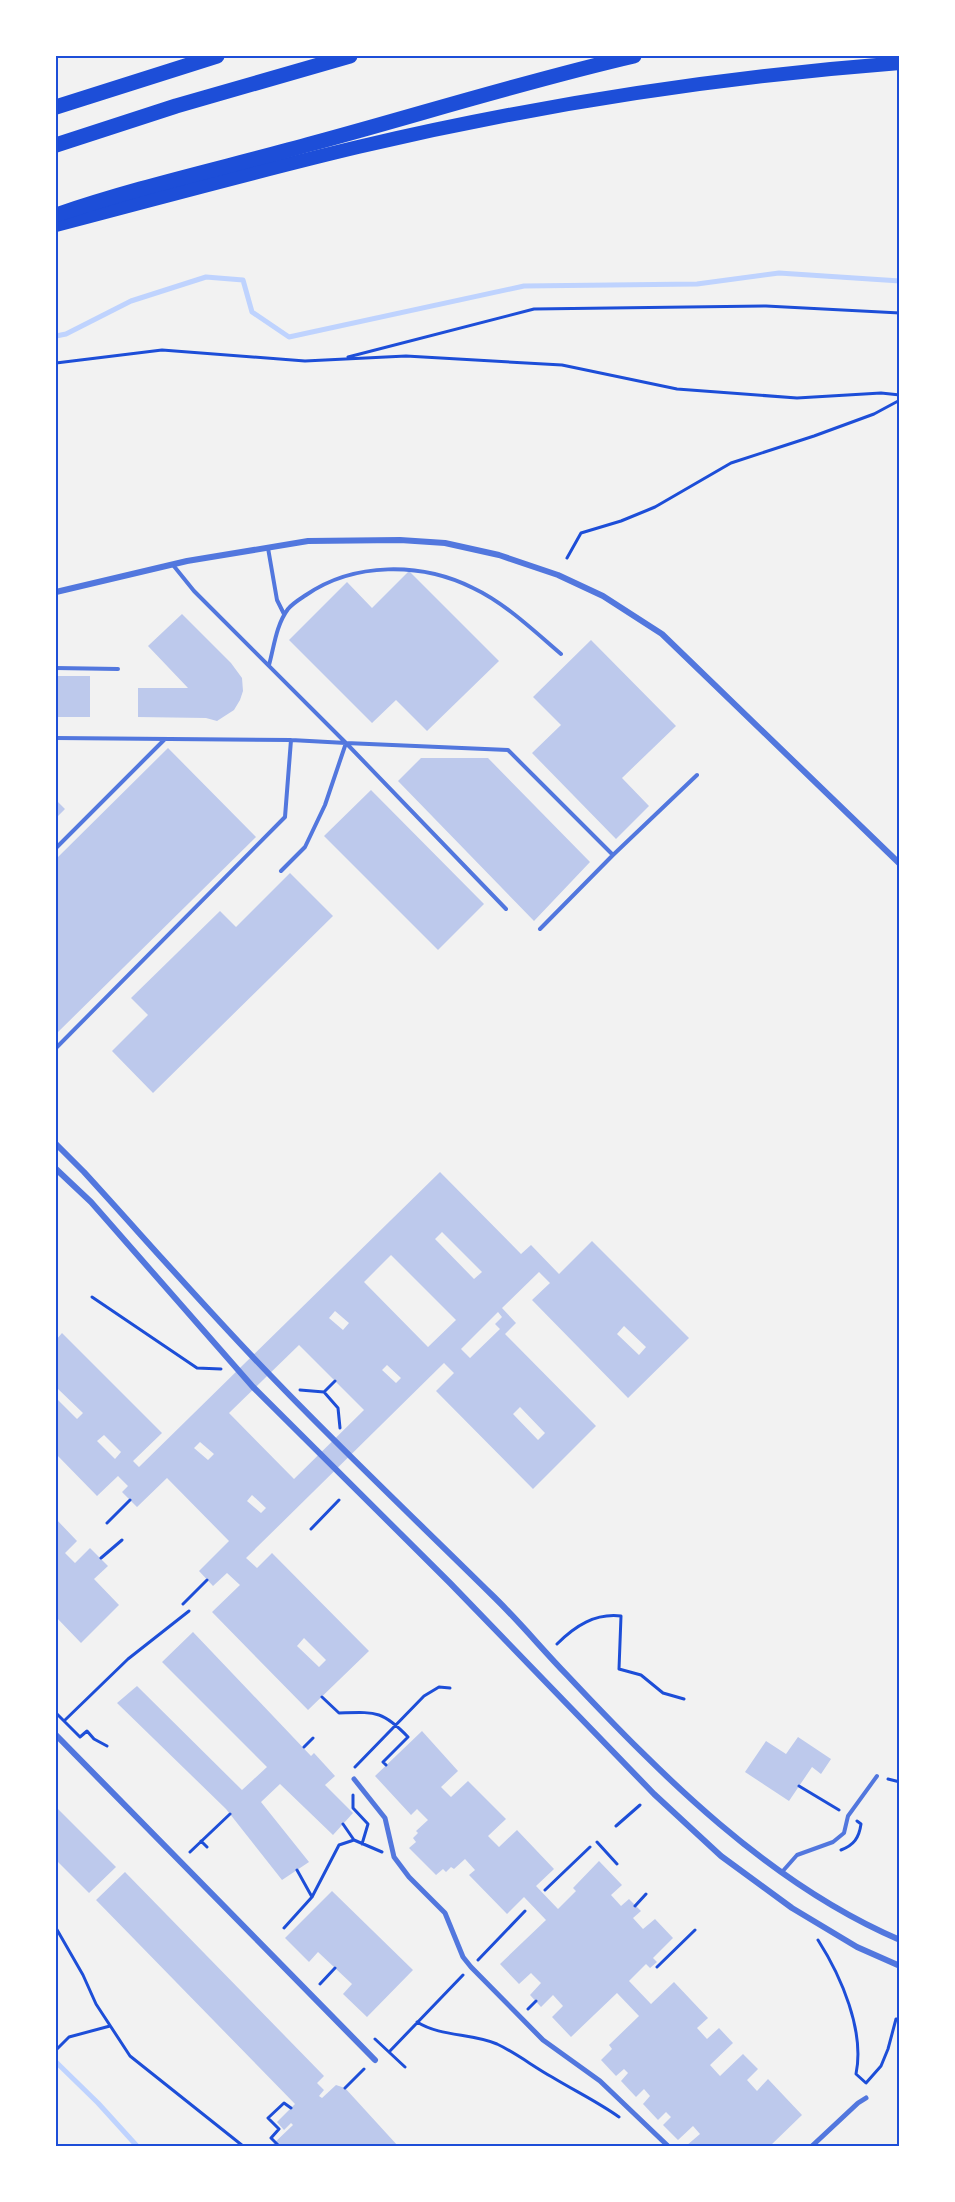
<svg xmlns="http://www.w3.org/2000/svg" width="955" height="2202" font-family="Bitter,serif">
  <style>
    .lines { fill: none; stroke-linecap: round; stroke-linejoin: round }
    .stream { stroke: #bfd3fe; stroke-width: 5 }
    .building { fill: #bdc9ec; fill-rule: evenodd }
    .path { stroke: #1d4ed8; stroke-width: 3 }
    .service { stroke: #5277de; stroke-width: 4 }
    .pedestrian { stroke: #5277de; stroke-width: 5 }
    .minor { stroke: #5277de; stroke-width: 6 }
    .trunk { stroke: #1d4ed8; stroke-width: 14 }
    .motorway { stroke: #1d4ed8; stroke-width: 15 }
    .neatline { fill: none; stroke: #1d4ed8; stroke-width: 2 }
  </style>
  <rect width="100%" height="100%" fill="#f2f2f2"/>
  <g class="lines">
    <path class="stream" d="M56,336L66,334L131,301L206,277L243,280L252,312L289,337L524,286L697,284L779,273L900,281
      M56,2062L98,2103L137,2146"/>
  </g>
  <path class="building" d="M409,571L499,661L427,731L396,700L372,723L289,640L347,582L372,608Z
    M182,614L231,663L242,678L243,691L240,700L234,710L217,721L206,718L138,717V688H188L148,646Z
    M591,640L676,726L622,778L649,806L616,839L532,753L561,725L533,697Z
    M56,676H90V717H56Z
    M168,748L256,837L56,1034V859Z
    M421,758H488L590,862L534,921L398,781Z
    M371,790L484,904L438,950L324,836Z
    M56,800L65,809L56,818Z
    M290,873L333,916L153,1093L112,1051L148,1015L131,998L220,911L236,927Z
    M440,1172L521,1254L531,1245L559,1274L592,1241L689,1338L628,1398L532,1300L550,1283L539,1272L502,1308L516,1323L505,1334L596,1426L533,1489L436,1391L454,1373L444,1363L246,1558L257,1568L272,1553L369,1651L308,1710L212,1612L240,1585L227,1573L213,1586L199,1571L229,1541L167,1478L137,1507L122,1492L128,1486L118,1476L97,1496L56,1454V1398L77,1419L83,1413L57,1388L56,1389V1340L62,1333L162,1433L133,1461L139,1467ZM442,1232L482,1272L474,1279L435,1239ZM391,1255L456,1320L428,1347L364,1282ZM335,1311L349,1323L343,1330L329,1318ZM498,1312L502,1317L495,1324L500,1329L470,1358L461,1349ZM624,1326L646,1347L639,1355L617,1334ZM299,1345L364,1410L294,1479L229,1413ZM387,1365L401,1378L396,1383L382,1370ZM520,1407L545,1433L538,1440L513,1414ZM104,1435L121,1452L115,1459L97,1441ZM200,1442L214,1454L208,1460L194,1448ZM252,1495L266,1508L261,1513L247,1501ZM304,1638L326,1660L319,1667L297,1646Z
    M56,1519L77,1541L65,1553L75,1563L90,1548L108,1566L94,1579L119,1605L81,1643L56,1617Z
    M193,1632L311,1756L314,1753L335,1776L325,1785L353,1813L333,1835L280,1784L261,1802L309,1862L282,1880L226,1809L117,1703L137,1686L242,1790L267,1767L162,1662Z
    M422,1731L458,1771L441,1787L451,1797L468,1781L506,1819L488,1836L499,1847L517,1830L554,1869L536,1886L558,1909L576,1891L573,1888L599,1861L622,1885L611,1895L621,1906L629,1899L641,1911L633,1918L643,1929L655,1919L673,1938L653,1958L657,1962L650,1968L646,1964L629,1981L651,2004L674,1982L708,2018L697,2028L707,2039L719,2028L733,2043L710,2065L720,2076L743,2054L758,2069L747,2080L757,2091L768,2079L802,2115L770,2146H686L700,2134L693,2126L678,2140L663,2125L671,2117L666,2112L658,2120L643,2104L650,2096L644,2089L636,2097L621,2081L628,2073L624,2069L616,2076L601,2060L612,2049L609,2045L639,2016L617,1993L571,2037L552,2017L563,2006L553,1995L541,2007L530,1995L541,1983L531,1973L519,1984L500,1964L546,1920L524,1897L507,1914L469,1875L475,1870L465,1859L454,1869L451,1867L446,1872L443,1869L436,1875L409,1848L416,1842L413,1838L418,1833L416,1831L428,1820L417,1809L411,1815L375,1776Z
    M798,1737L831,1759L821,1774L812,1767L789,1801L745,1772L766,1741L786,1754Z
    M56,1807L116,1867L89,1893L56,1860Z
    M125,1872L324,2076L317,2083L324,2090L319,2096L322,2098L336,2085L345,2088L398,2146H271L293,2125L291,2123L284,2130L277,2122L295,2104L96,1900Z
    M332,1891L413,1970L367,2017L343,1994L352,1984L318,1952L309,1962L285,1938Z"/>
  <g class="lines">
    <path class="path" d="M348,357L534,309L766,306L900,313
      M56,363L162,350L305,361L406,356L562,365L677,389L797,398L881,393L900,395
      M567,558L581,533L621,521L655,507L731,463L814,436L874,414L900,400
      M92,1297L197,1368L221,1369
      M300,1390L324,1392L338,1408L340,1428
      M324,1392L335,1381
      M107,1523L130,1500
      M311,1529L339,1500
      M101,1558L122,1540
      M183,1604L207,1580
      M557,1644C575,1626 595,1613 621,1616L619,1669L641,1675L663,1693L684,1699
      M322,1697L339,1713C375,1712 382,1710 408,1737L383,1762L386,1765
      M56,1713L80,1737L87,1731L94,1739L107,1746
      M64,1721L128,1659L189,1611
      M304,1747L313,1738
      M355,1767L424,1696L439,1687L450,1688
      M888,1779L900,1782
      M799,1786L839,1810
      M353,1795V1808L368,1824L362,1844
      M343,1824L354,1840L382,1852
      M616,1826L640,1805
      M201,1841L207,1847
      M597,1842L617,1864
      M841,1850C854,1845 859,1838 861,1824L857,1821
      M190,1852L230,1814
      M297,1870L312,1897
      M545,1890L590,1847
      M635,1906L646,1894
      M56,1928L83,1975L96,2004L130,2056L243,2146
      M284,1928L312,1897L339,1845L354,1840
      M818,1940C841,1976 865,2031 856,2074L866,2083L881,2066L888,2049L896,2019H900
      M478,1960L525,1911
      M657,1967L695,1930
      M320,1984L335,1968
      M528,2009L536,2001
      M417,2022C441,2037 471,2033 497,2044C516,2053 534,2067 552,2077C575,2091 598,2102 619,2117
      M375,2039L405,2067
      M56,2050L69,2037L110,2026
      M389,2052L463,1975
      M345,2088L364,2069
      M279,2146L271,2138L279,2129L268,2118L284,2103L291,2108"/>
    <path class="service" d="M268,548L277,600L284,614
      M173,565L194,591L346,743L508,750L613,855
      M269,665C274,647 276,625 288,609C293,603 300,599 306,595C354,562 421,562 473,588C505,603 534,631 561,654
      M56,668L118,669
      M56,738L291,740L346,743L506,909
      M56,848L164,740
      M281,871L305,847L325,805L346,743
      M540,929L613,855L697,775
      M56,1048L285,817L291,740
      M782,1872L797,1855L833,1842L844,1833L848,1816L877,1776"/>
    <path class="pedestrian" d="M354,1779L385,1818L394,1857L409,1877L445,1913L463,1957L471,1967L543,2040L600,2081L668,2146
      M812,2146L858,2103L866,2098"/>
    <path class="minor" d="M56,592L187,561L308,541L400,540L445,543L499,555L558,575L603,596L662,634L900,864
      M56,1144L84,1172C146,1240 207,1310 271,1376C343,1451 418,1522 492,1595C518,1620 541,1648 566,1674C662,1776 769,1884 900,1940
      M56,1169L91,1202L253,1387L450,1583L654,1794L721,1856L792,1908L857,1947L900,1966
      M56,1735L375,2060"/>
    <path class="trunk" d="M56,225C156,199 257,171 358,147C536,105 718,77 900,63"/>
    <path class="motorway" d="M56,107L217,56
      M56,145L176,106L350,56
      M56,215C140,186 228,167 314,143C421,114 526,81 634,56"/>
  </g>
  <rect width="955" height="2202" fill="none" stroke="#ffffff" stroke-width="114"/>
  <rect x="57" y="57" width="841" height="2088" class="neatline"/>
</svg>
